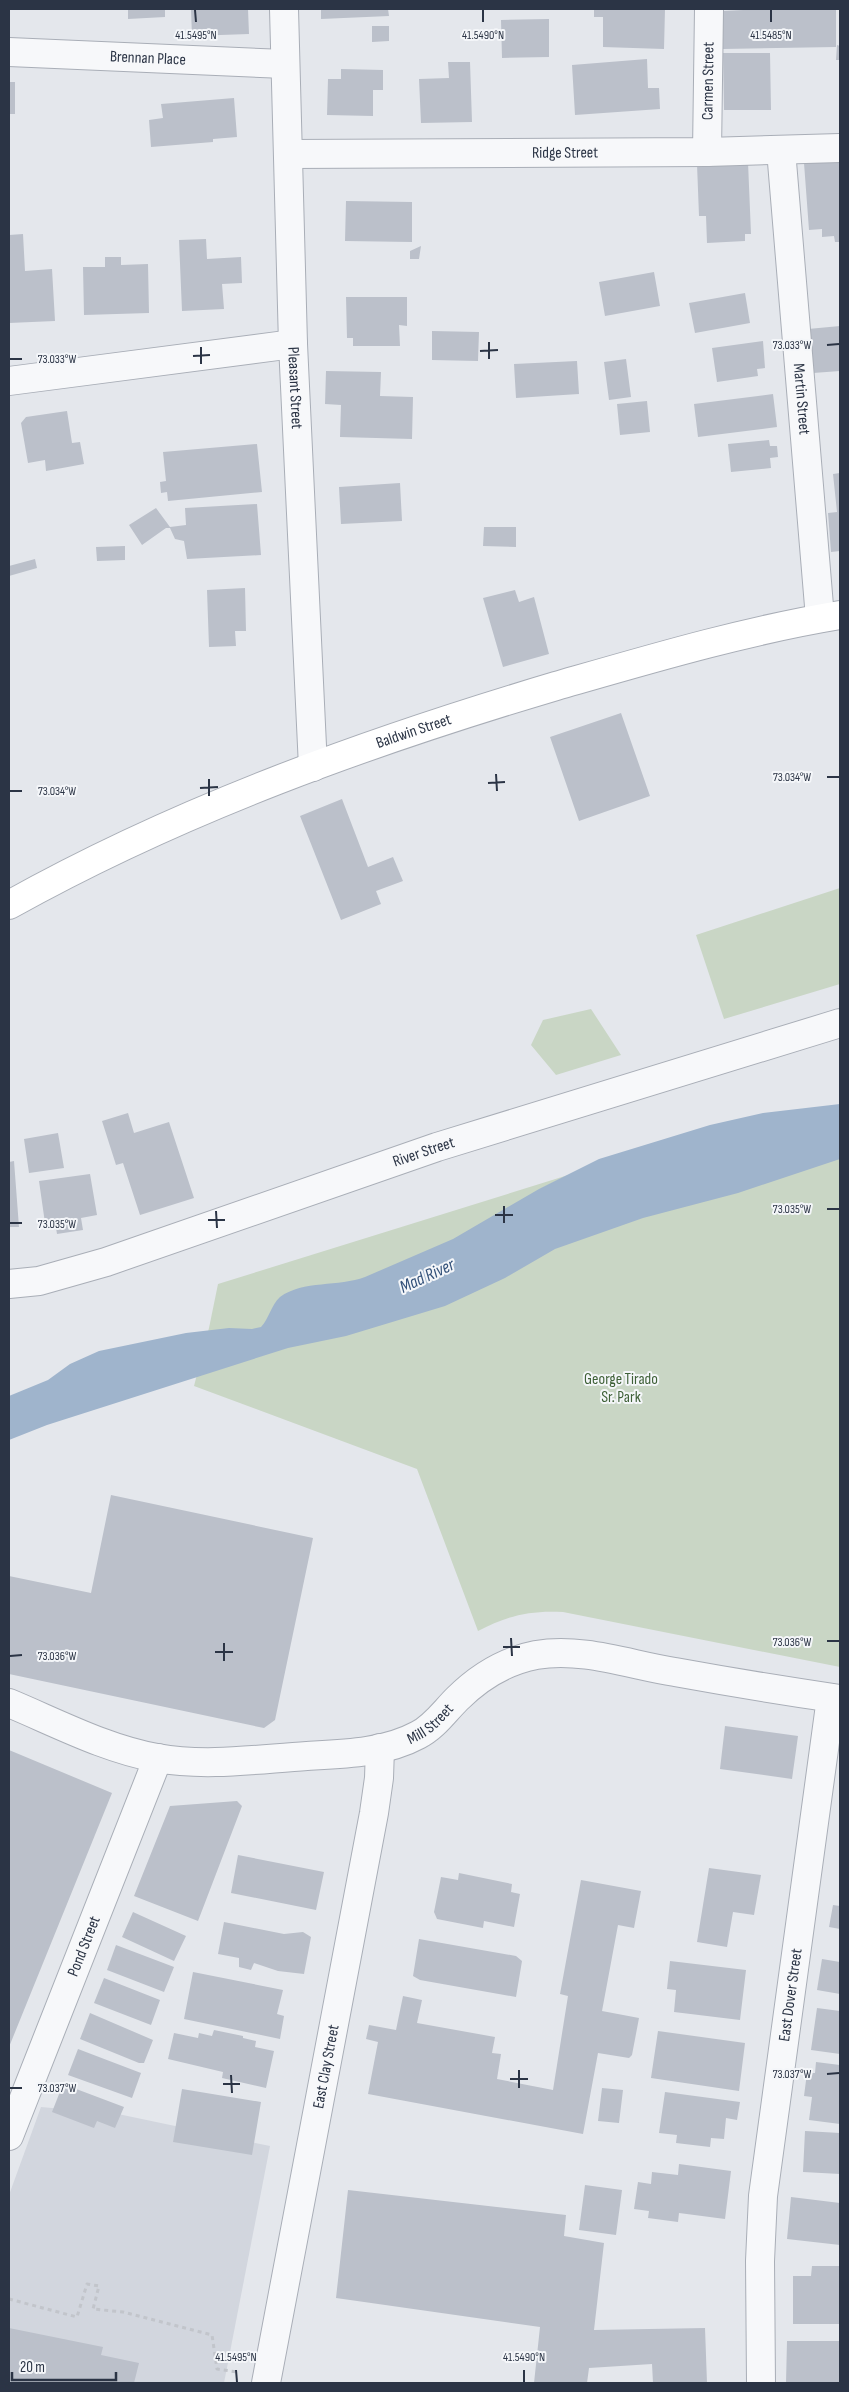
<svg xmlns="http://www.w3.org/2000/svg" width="849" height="2392" font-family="'Sofia Sans Condensed',sans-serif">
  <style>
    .built { fill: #d2d6de }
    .green { fill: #c9d6c5 }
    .water { fill: #9fb4cc }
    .building { fill: #bbc0ca }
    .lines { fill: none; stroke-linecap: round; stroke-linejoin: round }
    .minor-casing { stroke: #a9aeb7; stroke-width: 30 }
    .secondary-casing { stroke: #a9aeb7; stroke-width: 30 }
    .path { stroke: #c2c5cb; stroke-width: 3; stroke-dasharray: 4 4; stroke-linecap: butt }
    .minor { stroke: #f7f8fa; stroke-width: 28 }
    .secondary { stroke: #fff; stroke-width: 28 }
    .ticks { fill: none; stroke: #2b3445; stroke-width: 2 }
    .labels { text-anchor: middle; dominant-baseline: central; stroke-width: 4; stroke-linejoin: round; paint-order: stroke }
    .street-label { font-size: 16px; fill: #2b3445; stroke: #f4f6f9 }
    .park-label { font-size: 16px; fill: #3f6138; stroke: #f4f6f9 }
    .water-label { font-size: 18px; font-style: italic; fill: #34527a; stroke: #f4f6f9 }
    .ticks-label { font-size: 12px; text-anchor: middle; fill: #2b3445; stroke: #f4f6f9; stroke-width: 4; stroke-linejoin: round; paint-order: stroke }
  </style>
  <rect width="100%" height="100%" fill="#e4e7ec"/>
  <path class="built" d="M41,2107L118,2114L270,2146L224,2383H9V2195Z"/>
  <path class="green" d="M840,888V984L724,1019L696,935Z
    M591,1009L621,1055L556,1075L531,1045L543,1020Z
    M840,1114V1667L563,1612C530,1610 506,1616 478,1631L417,1469L194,1386L209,1328L218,1284L639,1153Z"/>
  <path class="water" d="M840,1104V1159L738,1193L643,1218L555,1249L505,1278L445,1306L346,1336L288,1348L47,1425L9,1440V1396L48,1380L70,1364L99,1351L186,1333L229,1328L252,1329L261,1327C269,1319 271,1305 280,1297C303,1280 339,1287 365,1277L453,1239L539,1189L599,1159L710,1125L763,1113Z"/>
  <path class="building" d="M128,9H165V17L128,19Z
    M191,9H248L249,34L192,36Z
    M321,9H388L389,16L321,19Z
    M594,9H665L664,49L603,47V17H594Z
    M763,9H836V47L723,49V11Z
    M549,19V57L502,58L501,20Z
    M372,26H389V41L372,42Z
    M837,45L840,46V60H836Z
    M723,53H770L771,110H724Z
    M647,59L648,88H659L660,109L575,115L572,65Z
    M448,62H470L472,122L421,123L419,79L449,78Z
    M341,69L383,70V90H373V116L327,115L328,79H341Z
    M9,82H15V114H9Z
    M234,98L237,137L213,139V142L151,147L149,120L163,118L161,104Z
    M840,161V242H835L834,236L822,237V229L809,230L804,163Z
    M748,162L751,234H745V241L707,243L706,216H699L697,164Z
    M346,201L412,202V242L345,241Z
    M23,234L25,271L52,269L55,321L9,323V235Z
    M206,239L207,259L241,257L242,283L222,284L224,309L182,311L179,240Z
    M421,246L419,259H410V251Z
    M105,257H121V265L148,264L149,313L84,315L83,267H105Z
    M654,272L660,306L605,316L599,282Z
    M745,293L750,323L695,333L689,303Z
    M346,297H407V326L399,325L400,346H353V338H347Z
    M840,326V371L813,373L808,329Z
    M432,331L479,332L478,361L432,360Z
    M763,341L765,368L757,369L758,376L717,382L712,348Z
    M626,359L631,397L609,400L604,362Z
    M577,361L579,394L516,398L514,364Z
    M326,371L381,372L380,396L413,397L412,439L340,437L341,405L325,404Z
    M773,394L777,427L698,437L694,404Z
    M647,401L650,432L620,435L617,404Z
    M67,411L72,443L80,442L84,464L46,471L45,460L28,463L21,423L26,417Z
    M769,440L770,446H777L778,457L770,458L771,468L731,472L728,444Z
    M257,444L262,492L168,501L167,492L161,493L160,482L166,481L163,452Z
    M840,473V551L831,552L828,513L837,512L833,474Z
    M400,483L402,521L341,524L339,487Z
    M257,504L261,555L187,559L184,541L175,539L170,528H166L142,545L129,525L156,508L170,527L186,525L185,508Z
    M484,527H516V547L483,546Z
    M125,546V560L97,561L96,547Z
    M35,559L37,568L9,576V566Z
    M245,588L246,631H235L236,646L209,647L207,590Z
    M515,590L519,602L534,597L549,654L503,667L483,598Z
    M621,713L650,796L579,821L550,737Z
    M342,799L368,867L393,857L403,881L376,891L381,904L341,920L300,816Z
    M128,1113L134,1133L169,1122L194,1198L140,1215L123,1163L116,1165L102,1121Z
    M58,1133L64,1168L29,1173L24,1139Z
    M14,1161L19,1227H9V1162Z
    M90,1174L97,1215L81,1218L83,1230L57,1234L55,1222L45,1223L39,1181Z
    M111,1495L313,1538L275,1720L264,1728L9,1674V1576L91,1593Z
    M725,1726L798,1736L792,1779L720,1769Z
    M9,1750L112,1793L9,2047Z
    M237,1801L242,1806L198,1921L134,1896L170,1806Z
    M238,1855L324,1872L316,1910L231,1893Z
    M709,1868L761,1875L754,1915L733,1912L727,1947L697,1942Z
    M459,1873L512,1884L511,1892L520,1894L514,1927L484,1921L483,1928L437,1919L434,1912L441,1877L458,1880Z
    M581,1880L641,1891L634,1928L618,1925L602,2011L639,2018L632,2055L629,2058L598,2053L583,2134L368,2094L378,2042L366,2039L369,2025L396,2030L403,1996L422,2000L417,2023L495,2037L492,2053L501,2054L497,2079L553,2090L568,1996L560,1994Z
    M833,1905L840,1906V1929L829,1927Z
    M133,1912L186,1936L174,1961L122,1937Z
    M224,1922L284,1934L303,1932L311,1937L304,1974L278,1971L254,1963L251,1970L239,1967V1958L218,1954Z
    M419,1939L516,1956L522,1961L516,1997L420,1980L413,1976Z
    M116,1945L174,1967L164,1992L107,1970Z
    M822,1959L840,1962V1994L817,1990Z
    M670,1961L746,1970L740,2020L674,2012L676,1990L667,1989Z
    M193,1972L283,1990L277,2014L284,2016L280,2039L184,2019Z
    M104,1978L160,2000L151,2025L94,2003Z
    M817,2008L840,2011V2054L811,2050Z
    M90,2013L153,2040L144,2063H139L80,2039Z
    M214,2030L243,2036V2038L256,2041L255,2047L274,2051L266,2088L222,2078L223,2072L168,2059L174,2033L198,2038L199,2033L212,2036Z
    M658,2031L745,2043L739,2091L651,2078Z
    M78,2049L141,2073L132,2098L68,2075Z
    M816,2062L840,2065V2124L809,2120L812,2097L804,2096L807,2073H815Z
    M63,2084L124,2107L115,2128L97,2121L94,2128L52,2112Z
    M602,2088L623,2090L619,2123L598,2121Z
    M182,2089L261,2102L252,2155L173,2142Z
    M665,2092L740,2102L737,2120L726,2118L724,2139L711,2138L710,2147L676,2143L677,2135L659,2133Z
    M805,2131L840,2133V2174L803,2172Z
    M679,2164L731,2171L725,2219L679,2213L678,2222L648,2218L649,2211L634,2209L638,2182L651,2184L652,2172L678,2175Z
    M585,2185L622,2190L616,2235L579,2230Z
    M348,2190L566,2215L564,2236L604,2243L594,2330L705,2328L707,2383H653L652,2364L589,2368L587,2383H534L540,2327L336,2298Z
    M791,2197L840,2203V2245L787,2239Z
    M812,2266H840V2324H793V2276H811Z
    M9,2328L103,2347L101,2355L139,2363L134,2383H9Z
    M787,2341H840V2383H786Z"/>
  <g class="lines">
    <g class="minor-casing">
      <g id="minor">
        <path id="s1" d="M284,9L293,344L313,767"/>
        <path id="s2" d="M9,52L285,64"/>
        <path id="s3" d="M781,150L820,618"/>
        <path id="s4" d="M707,152L709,9"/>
        <path id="s5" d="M289,154L707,152L840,148"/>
        <path d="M9,381L293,344"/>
        <path id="s6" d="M9,1284L39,1281L106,1262L437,1147L840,1023"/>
        <path id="s7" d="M9,1703C57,1723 106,1749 157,1758C206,1767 258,1759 307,1756C343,1754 385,1753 418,1735C434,1727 444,1712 457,1699C479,1677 505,1661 536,1655C583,1647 630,1665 675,1672C730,1682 785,1691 840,1699"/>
        <path id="s8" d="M9,2136L158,1758"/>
        <path id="s9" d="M266,2383L374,1813L379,1778L380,1748"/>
        <path id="s10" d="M761,2383L760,2261L763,2196L831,1698"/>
      </g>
    </g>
    <g class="secondary-casing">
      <g id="secondary">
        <path id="s11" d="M9,905C181,809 368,742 556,686C650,659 744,631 840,615"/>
      </g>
    </g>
    <path class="path" d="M9,2299L77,2317L87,2284L99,2286L93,2309L123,2312L212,2335L217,2369L237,2372"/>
    <use href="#minor" class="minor"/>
    <use href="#secondary" class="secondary"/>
  </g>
  <path class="ticks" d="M195,10L196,22M483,10V22M771,10V22M489,342V359M827,345L839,344M201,347V364M480,351L498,350M193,356L210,355M10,359H22M496,774L497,791M827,777H839M209,779V796M488,783L505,782M200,788L218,787M10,791H22M504,1206V1223M827,1209H839M216,1211L217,1228M495,1215H513M208,1220H225M10,1223H22M511,1638L512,1656M827,1641H839M224,1643V1661M503,1647H520M215,1652H233M10,1656L22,1655M519,2070V2088M827,2074L839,2073M231,2075L232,2093M510,2079H528M223,2084H240M10,2088H22M236,2370L237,2382M524,2370V2382"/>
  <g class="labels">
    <g class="street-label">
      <text stroke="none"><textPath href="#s2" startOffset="139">Brennan Place</textPath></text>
      <text stroke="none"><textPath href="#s4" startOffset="71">Carmen Street</textPath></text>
      <text stroke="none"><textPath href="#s5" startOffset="276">Ridge Street</textPath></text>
      <text stroke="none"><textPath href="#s1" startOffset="379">Pleasant Street</textPath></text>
      <text stroke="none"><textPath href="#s3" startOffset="250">Martin Street</textPath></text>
      <text stroke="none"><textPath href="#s11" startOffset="441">Baldwin Street</textPath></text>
      <text stroke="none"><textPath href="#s6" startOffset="436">River Street</textPath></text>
      <text stroke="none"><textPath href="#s7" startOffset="439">Mill Street</textPath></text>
      <text stroke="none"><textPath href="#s8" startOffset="204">Pond Street</textPath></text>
      <text stroke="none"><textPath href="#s10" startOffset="390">East Dover Street</textPath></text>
      <text stroke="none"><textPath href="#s9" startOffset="322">East Clay Street</textPath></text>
    </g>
    <g class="park-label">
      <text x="621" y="1379">George Tirado<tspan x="621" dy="18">Sr. Park</tspan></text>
    </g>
    <g class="water-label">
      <text transform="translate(427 1276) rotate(-25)">Mad River</text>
    </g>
  </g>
  <g class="ticks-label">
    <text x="196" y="39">41.5495°N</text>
    <text x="483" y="39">41.5490°N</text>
    <text x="771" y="39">41.5485°N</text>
    <text x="792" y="349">73.033°W</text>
    <text x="57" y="363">73.033°W</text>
    <text x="792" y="781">73.034°W</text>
    <text x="57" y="795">73.034°W</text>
    <text x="792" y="1213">73.035°W</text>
    <text x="57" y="1228">73.035°W</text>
    <text x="792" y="1646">73.036°W</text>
    <text x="57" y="1660">73.036°W</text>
    <text x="792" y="2078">73.037°W</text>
    <text x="57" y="2092">73.037°W</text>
    <text x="236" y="2361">41.5495°N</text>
    <text x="524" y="2361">41.5490°N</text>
  </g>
  <rect width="849" height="2392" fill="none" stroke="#2b3445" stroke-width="20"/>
  <path d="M12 2372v8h104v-8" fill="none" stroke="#2b3445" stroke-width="2.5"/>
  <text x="20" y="2372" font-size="15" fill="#2b3445" stroke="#f4f6f9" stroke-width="4" paint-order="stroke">20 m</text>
</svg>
